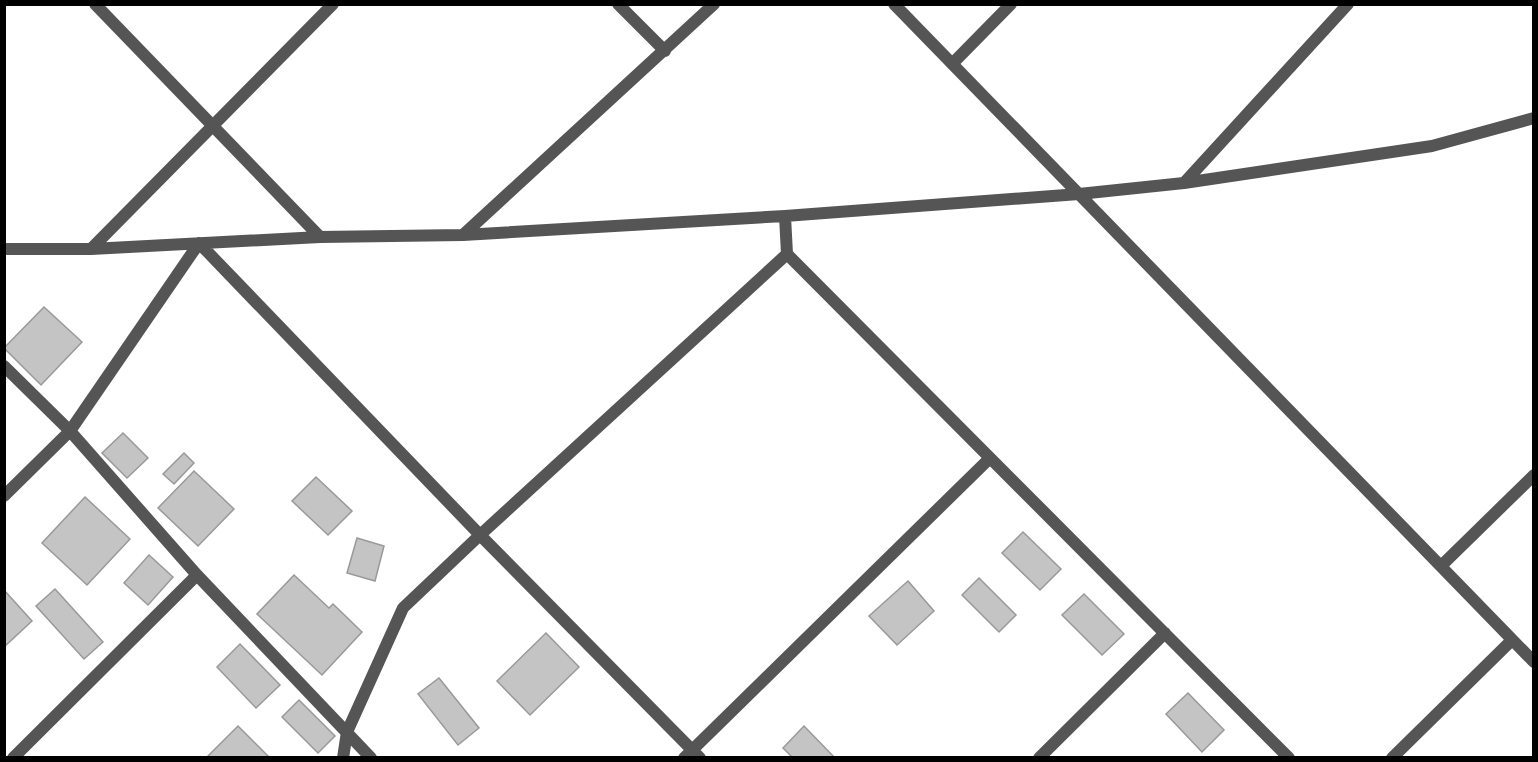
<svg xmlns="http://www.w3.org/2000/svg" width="1538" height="762" font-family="Manrope,sans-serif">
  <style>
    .building { fill: #c4c4c4; stroke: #999; stroke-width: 1.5 }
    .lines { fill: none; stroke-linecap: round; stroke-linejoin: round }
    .minor { stroke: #555; stroke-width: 12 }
  </style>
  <rect width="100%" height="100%" fill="#fff"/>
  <path class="building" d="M44,307L82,342L41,385L4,348Z
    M123,433L148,458L127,478L102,453Z
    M184,453L194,463L174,484L163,474Z
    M194,471L234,509L198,546L158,508Z
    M316,477L352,511L328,535L292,501Z
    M85,497L130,539L87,585L42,543Z
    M1023,532L1061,569L1040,590L1002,553Z
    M357,538L384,546L375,581L347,573Z
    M149,555L173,577L148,605L124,583Z
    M294,575L329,608L333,604L362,632L322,675L257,614Z
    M979,578L1016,615L999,632L962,595Z
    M908,581L934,611L897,645L869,616Z
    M55,589L103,642L84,659L36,606Z
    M4,590L32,621L4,647Z
    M1084,594L1124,634L1102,655L1062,615Z
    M546,633L579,667L530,715L497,681Z
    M240,644L280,685L256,708L217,667Z
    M439,678L479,728L458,745L418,694Z
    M1188,693L1224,730L1202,752L1166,714Z
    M299,700L335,736L318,753L282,717Z
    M238,726L270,758H206Z
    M804,726L835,758H793L783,748Z"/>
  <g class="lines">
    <path class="minor" d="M95,4L320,237
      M618,4L665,51
      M894,4L1534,662
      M952,64L1011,4
      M1184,183L1348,4
      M785,216L787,254L1289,758
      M463,235L714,4
      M4,249H91L320,237L463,235L785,216L1079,194L1184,183L1432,146L1534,118
      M91,249L333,4
      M4,366L70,431L197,575L371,758
      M4,496L70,431L199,243L480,535L700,758
      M1441,566L1534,475
      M13,758L197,575
      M343,758L347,732L403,608L480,535L787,254
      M684,758L990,458
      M1039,758L1165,633
      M1392,758L1512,640"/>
  </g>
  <rect width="1538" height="762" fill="none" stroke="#000000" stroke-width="12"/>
</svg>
